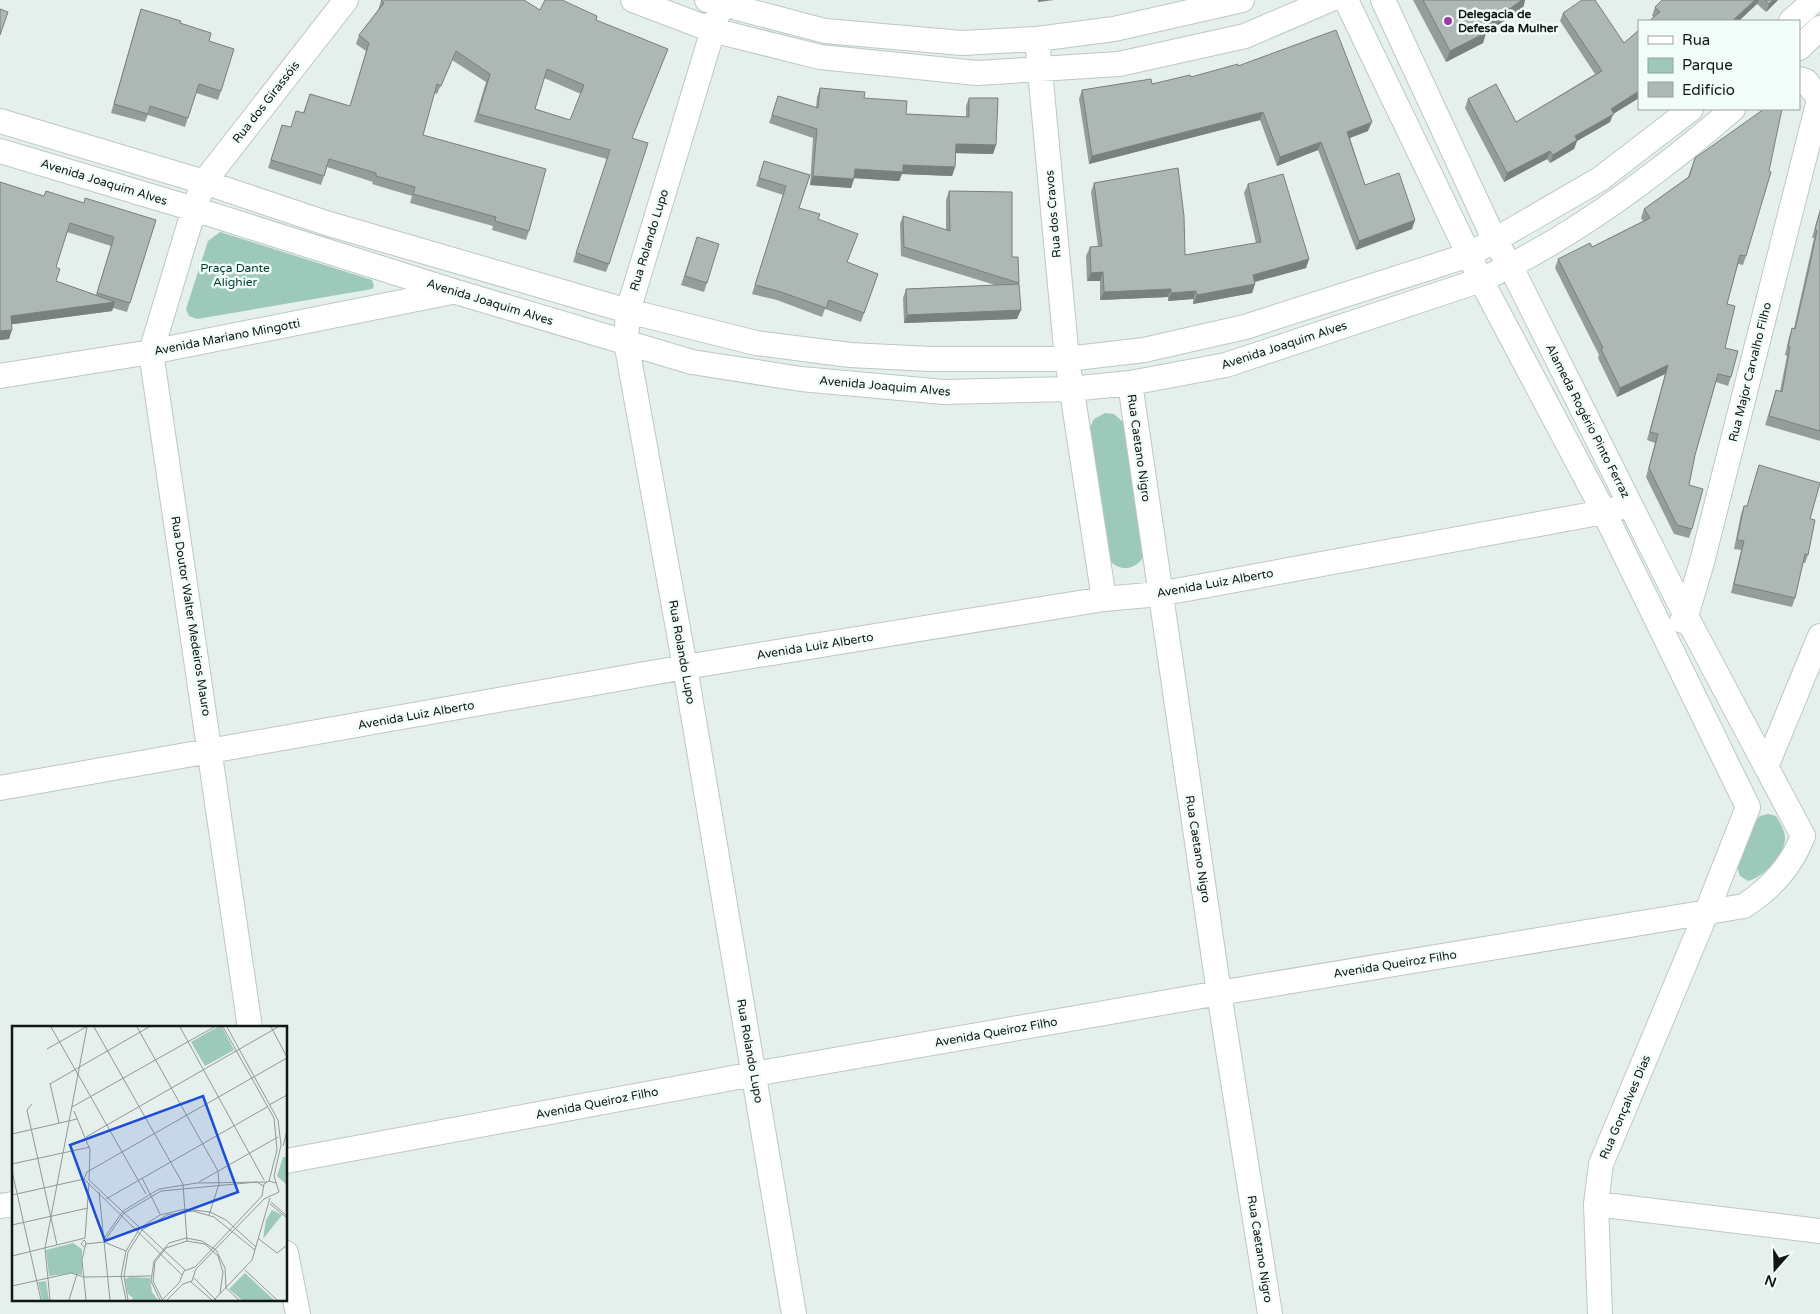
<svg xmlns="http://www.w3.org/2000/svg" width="1820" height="1314" font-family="'Varela Round',sans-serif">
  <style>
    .green { fill: #9dc9ba }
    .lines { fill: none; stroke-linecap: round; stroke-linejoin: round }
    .minor-casing { stroke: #bdc8c4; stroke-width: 26 }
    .minor { stroke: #fff; stroke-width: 24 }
    .wall { fill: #959d9a; fill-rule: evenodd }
    .shaded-wall { fill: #79807d }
    .building { fill: #adb7b3; stroke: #79807d; fill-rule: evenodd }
    .poi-dot { fill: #993ca6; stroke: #f2fdf9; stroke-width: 2 }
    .labels { text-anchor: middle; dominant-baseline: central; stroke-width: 5; stroke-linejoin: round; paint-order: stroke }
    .poi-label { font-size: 12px; font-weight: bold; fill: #121614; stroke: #f2fdf9; text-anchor: start }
    .street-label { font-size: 12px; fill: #121614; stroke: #f2fdf9 }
    .park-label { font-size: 12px; fill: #003e31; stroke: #f2fdf9 }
    .inset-road { fill: none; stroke: #919896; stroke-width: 1 }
    .view { fill: #1d4ed8; fill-opacity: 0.15; stroke: #1d4ed8; stroke-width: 2.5 }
    .inset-edge { fill: none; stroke: #121614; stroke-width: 2.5 }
  </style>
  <rect width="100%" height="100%" fill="#e5efec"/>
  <path class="green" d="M220,232L372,280L374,286L372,289L197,319L189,316L186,309L208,241Z
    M1105,413L1114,414L1123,422L1144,556C1136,569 1122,573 1110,561L1090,427L1094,419Z
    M1768,814L1776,816C1780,823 1785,830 1785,838C1785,855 1764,877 1748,881L1740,876L1737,867L1753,824L1760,816Z"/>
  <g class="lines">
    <g class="minor-casing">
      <path id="minor" d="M633,0L712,30L820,57L977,73L1119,64L1245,36L1329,0
        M707,0L825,31L962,43L1037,39L1114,29L1242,0
        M722,0L628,311L626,342L685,667L794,1314
        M1346,0L1481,280L1604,512L1748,807
        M1383,0L1495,241L1511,267L1686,616L1803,836
        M1791,21L1815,0
        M1037,39L1067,359L1104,599
        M1799,48L1820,28
        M1799,79L1806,81L1819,99
        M0,121L204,182L326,223L628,311L756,343L850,355L930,359H1067L1144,350L1245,327L1469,255L1600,179L1691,109
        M0,151L194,209L453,291L692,362L801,379L944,392L1071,389L1130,383L1226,365L1481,280C1571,239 1659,173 1733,109
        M0,376L151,352L452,292
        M1130,383L1219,993L1270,1314
        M1682,621L1686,616L1702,562L1820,96
        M1766,767L1820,636
        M0,788L685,667L1104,599L1159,594L1604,512L1630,505
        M250,1028L151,352L194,209L204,182L346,0
        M286,1161L754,1074L1219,993L1744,906C1771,888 1791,867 1803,836
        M1596,1204L1820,1231
        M0,1206L14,1204
        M286,1253L298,1314
        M1600,1314L1596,1204L1601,1164L1707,911L1748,807"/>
    </g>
    <use href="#minor" class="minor"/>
  </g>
  <path class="wall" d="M1413,0H1525L1523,8L1486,33L1483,43L1446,62Z
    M1662,0H1778L1766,12L1757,4L1654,17L1652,16L1655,7Z
    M381,1L540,10L596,20L633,139L609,264L606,272L573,262L607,159L474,122L486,82L452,60L437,94L434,93L423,135L529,231L526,240L492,230L493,226L410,203L412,196L372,184L373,182L327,167L321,185L268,168L282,125L291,127L303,113L310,94L350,106L366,51L356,44L359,35L378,10ZM544,78L581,94L570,120L535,109Z
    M141,9L180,23L221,91L218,100L196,93L185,127L148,115L145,122L111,113L138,18Z
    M1563,13L1624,43L1639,30V98L1613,114L1610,122L1577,141L1574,149L1550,163L1547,159L1504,182L1465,108L1468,99L1516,122L1595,74L1560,21Z
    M1238,66L1368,131L1350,138L1365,185L1412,229L1356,250L1318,150L1277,166L1260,120L1089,164L1079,99L1082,90L1152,84L1191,77Z
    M820,88L864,98L906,114L966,117V106L969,98L996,145L993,154L956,153L955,167L952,176L902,174L899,181L854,178L851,188L810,185L813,138L769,123L778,96L816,108L817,97Z
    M1695,158L1746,256L1743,265L1738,264L1727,304L1725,348L1731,377L1728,386L1716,382L1695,455L1689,485L1692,529L1689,538L1674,534L1646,477L1655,443L1647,440L1665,374L1617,397L1598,358L1599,355L1555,268L1558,259L1592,247L1643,221L1641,218L1644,209L1688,177Z
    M764,161L810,175L799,208L818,219L847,262L878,274L861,322L825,309L822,317L777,300L752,294L783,195L756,186Z
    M1094,183L1185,255L1256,243L1244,193L1248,184L1309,259L1306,268L1255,282V284L1252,293L1193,304V299L1168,301V297L1100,300V281H1087L1086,256L1090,247H1098L1091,192Z
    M949,191L1012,257L1019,283L1017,319L904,323L903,298L906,289L995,285L901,256L900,224L903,216L946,230V200Z
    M44,196L83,203L156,220L127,312L113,308L112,311L12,324L9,339L0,340ZM67,232L111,246L96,295L56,281V267Z
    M1820,209V441L1765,425L1776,390L1780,391L1787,356L1785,355L1789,337L1792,328H1794L1814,238H1812Z
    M694,246L707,283L704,292L681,285Z
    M1759,465L1810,519L1808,555L1805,563H1803L1795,598L1792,607L1731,593L1741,550L1734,549L1741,514L1744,506H1747Z"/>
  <path class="shaded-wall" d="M1038,0H1054L1038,2Z
    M1522,0H1525L1523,8L1486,33L1483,43L1446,62L1450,51Z
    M1755,0H1759L1757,4L1739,21H1732Z
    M1773,0H1778L1766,12L1769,4Z
    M1639,91V98L1613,114L1610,122L1577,141L1574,149L1550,163L1553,155L1575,136L1611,109Z
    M1263,112L1260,120L1089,164L1092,156Z
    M1372,122L1368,131L1344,140L1347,132Z
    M1321,142L1318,150L1277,166L1280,157Z
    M956,144L996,145L993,154L953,153Z
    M1550,151L1547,159L1504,182L1507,173Z
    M903,165L955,167L952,176L902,174L899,181L852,178L855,169Z
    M813,176L854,179L851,188L810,185Z
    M1415,220L1412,229L1356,250L1359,241Z
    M1309,259L1306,268L1250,283L1253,275Z
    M1103,272L1100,281H1087L1091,273Z
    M1255,284L1252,293L1193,304L1197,295Z
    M1171,289L1168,297L1100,300L1104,292Z
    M1196,291L1193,299L1168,301L1171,293Z
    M115,302L112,311L7,325L11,316Z
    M1021,310L1017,319L904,323L907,315Z
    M12,330L9,339L0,340V331Z
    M1668,365L1665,374L1617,397L1620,388Z"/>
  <path class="building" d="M382,0H524L540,10L545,0H562L597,16L596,20L668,49L632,138L648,143L609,264L576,253L610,150L478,114L490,74L456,51L441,86L437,84L423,135L546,169L529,231L495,221L496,217L413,194L415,187L376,176V173L329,159L324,176L271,160L282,125L291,127L296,111L304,113L310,94L350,106L369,43L359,35L384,3L381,1ZM547,69L584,85L570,120L535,109Z
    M1423,0H1522L1484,27L1487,32L1450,51Z
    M1582,0H1595L1624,43L1639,30V91L1611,109L1614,114L1575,136L1577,140L1553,155L1550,151L1507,173L1468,99L1496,84L1516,122L1602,71L1563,13Z
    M1662,0H1755L1732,21H1649L1660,12L1655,7Z
    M1765,0H1773L1769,4Z
    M0,9L8,12L0,35Z
    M141,9L181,21L180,23L211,33L209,41L234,49L221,91L199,84L188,118L150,106L148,114L114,104Z
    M1336,30L1372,122L1347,132L1365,185L1399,173L1415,220L1359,241L1321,142L1280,157L1263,112L1092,156L1082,90L1151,79L1152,84L1190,75L1191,77L1238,64V66Z
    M820,88L865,92L864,98L907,101L906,114L969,117V98H998L996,145L956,144L955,167L903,165V172L855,169L854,179L813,176L817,129L772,115L778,96L818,108Z
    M1764,109H1782L1769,171L1771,172L1746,256L1740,255L1727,304L1735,306L1725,348L1738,351L1731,377L1718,374L1695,455L1689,485L1703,489L1692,529L1677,525L1649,468L1658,434L1650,432L1668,365L1620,388L1601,349L1603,348L1558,259L1590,243L1592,247L1650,218L1644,209L1689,177L1695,158Z
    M764,161L810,175L799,208L820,214L818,219L858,234L847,262L878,274L864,313L829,300L826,308L781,292L755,285L786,186L759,178Z
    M1178,168L1184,216L1185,255L1261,242L1248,184L1283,174L1309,259L1253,275L1255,284L1197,295L1196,291L1171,293V289L1104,292L1103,272L1091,273L1090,247L1102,246L1094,183Z
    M0,182L44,196L46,191L84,203L85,198L156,220L130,303L97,293L114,237L70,223L56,267L60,269L56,281L115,302L11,316L12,330L0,331Z
    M949,191L1012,192V257H1018L1019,283L904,247L903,216L950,231Z
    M1820,212V431L1769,416L1776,390L1782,392L1790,347H1788L1792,328L1795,329L1810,264L1817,230L1815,229Z
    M697,237L719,244L707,283L685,276Z
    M1019,284L1021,310L907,315L906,289Z
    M1759,465L1820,483L1810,519L1815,520L1808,555L1805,554L1795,598L1734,584L1744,541L1737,540L1744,506H1747Z"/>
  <circle class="poi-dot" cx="1448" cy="21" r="5"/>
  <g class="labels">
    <g class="poi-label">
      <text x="1458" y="14">Delegacia de<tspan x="1458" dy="14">Defesa da Mulher</tspan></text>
    </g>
    <g class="street-label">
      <text transform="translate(266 102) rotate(-52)">Rua dos Girassóis</text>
      <text transform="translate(104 182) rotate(17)">Avenida Joaquim Alves</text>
      <text transform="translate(1053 214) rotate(-95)">Rua dos Cravos</text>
      <text transform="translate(649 240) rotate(-73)">Rua Rolando Lupo</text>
      <text transform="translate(490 302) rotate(17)">Avenida Joaquim Alves</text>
      <text transform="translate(227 337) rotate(-11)">Avenida Mariano Mingotti</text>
      <text transform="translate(1284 345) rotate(-18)">Avenida Joaquim Alves</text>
      <text transform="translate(1750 372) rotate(-76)">Rua Major Carvalho Filho</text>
      <text transform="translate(885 386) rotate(5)">Avenida Joaquim Alves</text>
      <text transform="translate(1588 421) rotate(63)">Alameda Rogério Pinto Ferraz</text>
      <text transform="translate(1139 448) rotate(82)">Rua Caetano Nigro</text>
      <text transform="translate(1215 583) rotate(-10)">Avenida Luiz Alberto</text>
      <text transform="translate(191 616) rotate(81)">Rua Doutor Walter Medeiros Mauro</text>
      <text transform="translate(815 646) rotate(-9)">Avenida Luiz Alberto</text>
      <text transform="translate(682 652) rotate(80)">Rua Rolando Lupo</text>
      <text transform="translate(416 715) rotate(-10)">Avenida Luiz Alberto</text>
      <text transform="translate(1198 849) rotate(81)">Rua Caetano Nigro</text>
      <text transform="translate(1395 964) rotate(-9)">Avenida Queiroz Filho</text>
      <text transform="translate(996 1032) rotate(-10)">Avenida Queiroz Filho</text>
      <text transform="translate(750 1051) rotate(80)">Rua Rolando Lupo</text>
      <text transform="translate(597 1103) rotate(-11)">Avenida Queiroz Filho</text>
      <text transform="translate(1625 1107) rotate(-67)">Rua Gonçalves Dias</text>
      <text transform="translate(1260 1249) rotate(81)">Rua Caetano Nigro</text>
    </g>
    <g class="park-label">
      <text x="235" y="268">Praça Dante<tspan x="235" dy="14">Alighier</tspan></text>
    </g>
  </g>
  <g transform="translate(12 1026)">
    <rect width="275" height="275" fill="#e5efec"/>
    <path d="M205,1H210L222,24L193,40L179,16ZM271,131H275V159L265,150ZM61,217L70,223V249L60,247L37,250L34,224ZM233,247L250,263L262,274H230L217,263ZM118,251L138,252L140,266L146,274H119L121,272L116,268L113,253ZM34,255L37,274H30L26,256Z" fill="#9dc9ba"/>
    <path d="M260,184L270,189L251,213L254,194Z" fill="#9dc9ba"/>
    <path class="inset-road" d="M39,1L134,168M82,1L171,158L175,215M125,1L206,145L207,158L197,189M168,1L252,154M211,1L262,92L265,124L257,155M259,1L275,31M35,23L74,1M38,57L47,97M38,58L137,1M20,78L15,84L45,219M257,79L275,69M60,81L202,1M62,85L78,124L77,154M0,108L65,93M74,111L266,1M271,120L275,105M0,138L78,121M0,145L29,274M130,152L148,188M72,153L75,146L275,32M72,153L170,249M77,154L173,244M187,156L266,111M87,166L98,274M0,169L72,153M94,173L255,81M259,176L275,190M258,178L275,192M0,199L76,182M247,213L265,227L275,219M91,214L111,185L147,163L185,157L255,156M92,216L112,187L149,165L245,156L251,160M74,218L92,216L114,225M72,221L69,218L72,214L74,216L70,234L74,274M0,230L73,212L77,157M233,244L265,274M182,252L204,274M179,256L200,274M0,260L59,247L72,251L139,250M150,273L141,255L143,236L154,222L175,215L193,218L206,230L211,246L208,267M38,274L33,222L75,1M57,274L65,248M114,274L109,250L114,225L128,202L148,189L173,183L198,186L214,194L244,221M116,274L112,250L116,226L130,204L155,189L181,185L202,191L243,224M148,274L139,255L142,235L157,217L174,212L190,215L204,224L213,242L214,262L227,274M150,274L167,257L172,245L183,241L250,170L252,158L257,155L264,157M155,274L171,258L180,255L184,243L252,173L267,166L262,150L269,119L266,94L215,1M202,274L240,234L258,172"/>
    <path class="view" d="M191,70L226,166L93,215L58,119Z"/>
    <rect width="275" height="275" class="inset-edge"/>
  </g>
  <rect x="1638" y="20" width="162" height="90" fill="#f2fdf9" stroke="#98a19d"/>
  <rect x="1648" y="36" width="25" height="8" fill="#ffffff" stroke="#98a19d"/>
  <text x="1682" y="45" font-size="15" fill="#121614">Rua</text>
  <rect x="1648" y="58" width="25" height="15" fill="#9dc9ba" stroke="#98a19d"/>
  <text x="1682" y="70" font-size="15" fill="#121614">Parque</text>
  <rect x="1648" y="82" width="25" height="15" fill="#adb7b3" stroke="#98a19d"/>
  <text x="1682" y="95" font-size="15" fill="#121614">Edifício</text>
  <g transform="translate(1775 1269) rotate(200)" stroke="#f2fdf9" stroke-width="4" paint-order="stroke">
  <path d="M0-4L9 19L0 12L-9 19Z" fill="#121614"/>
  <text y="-8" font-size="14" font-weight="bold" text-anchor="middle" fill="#121614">N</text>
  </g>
</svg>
